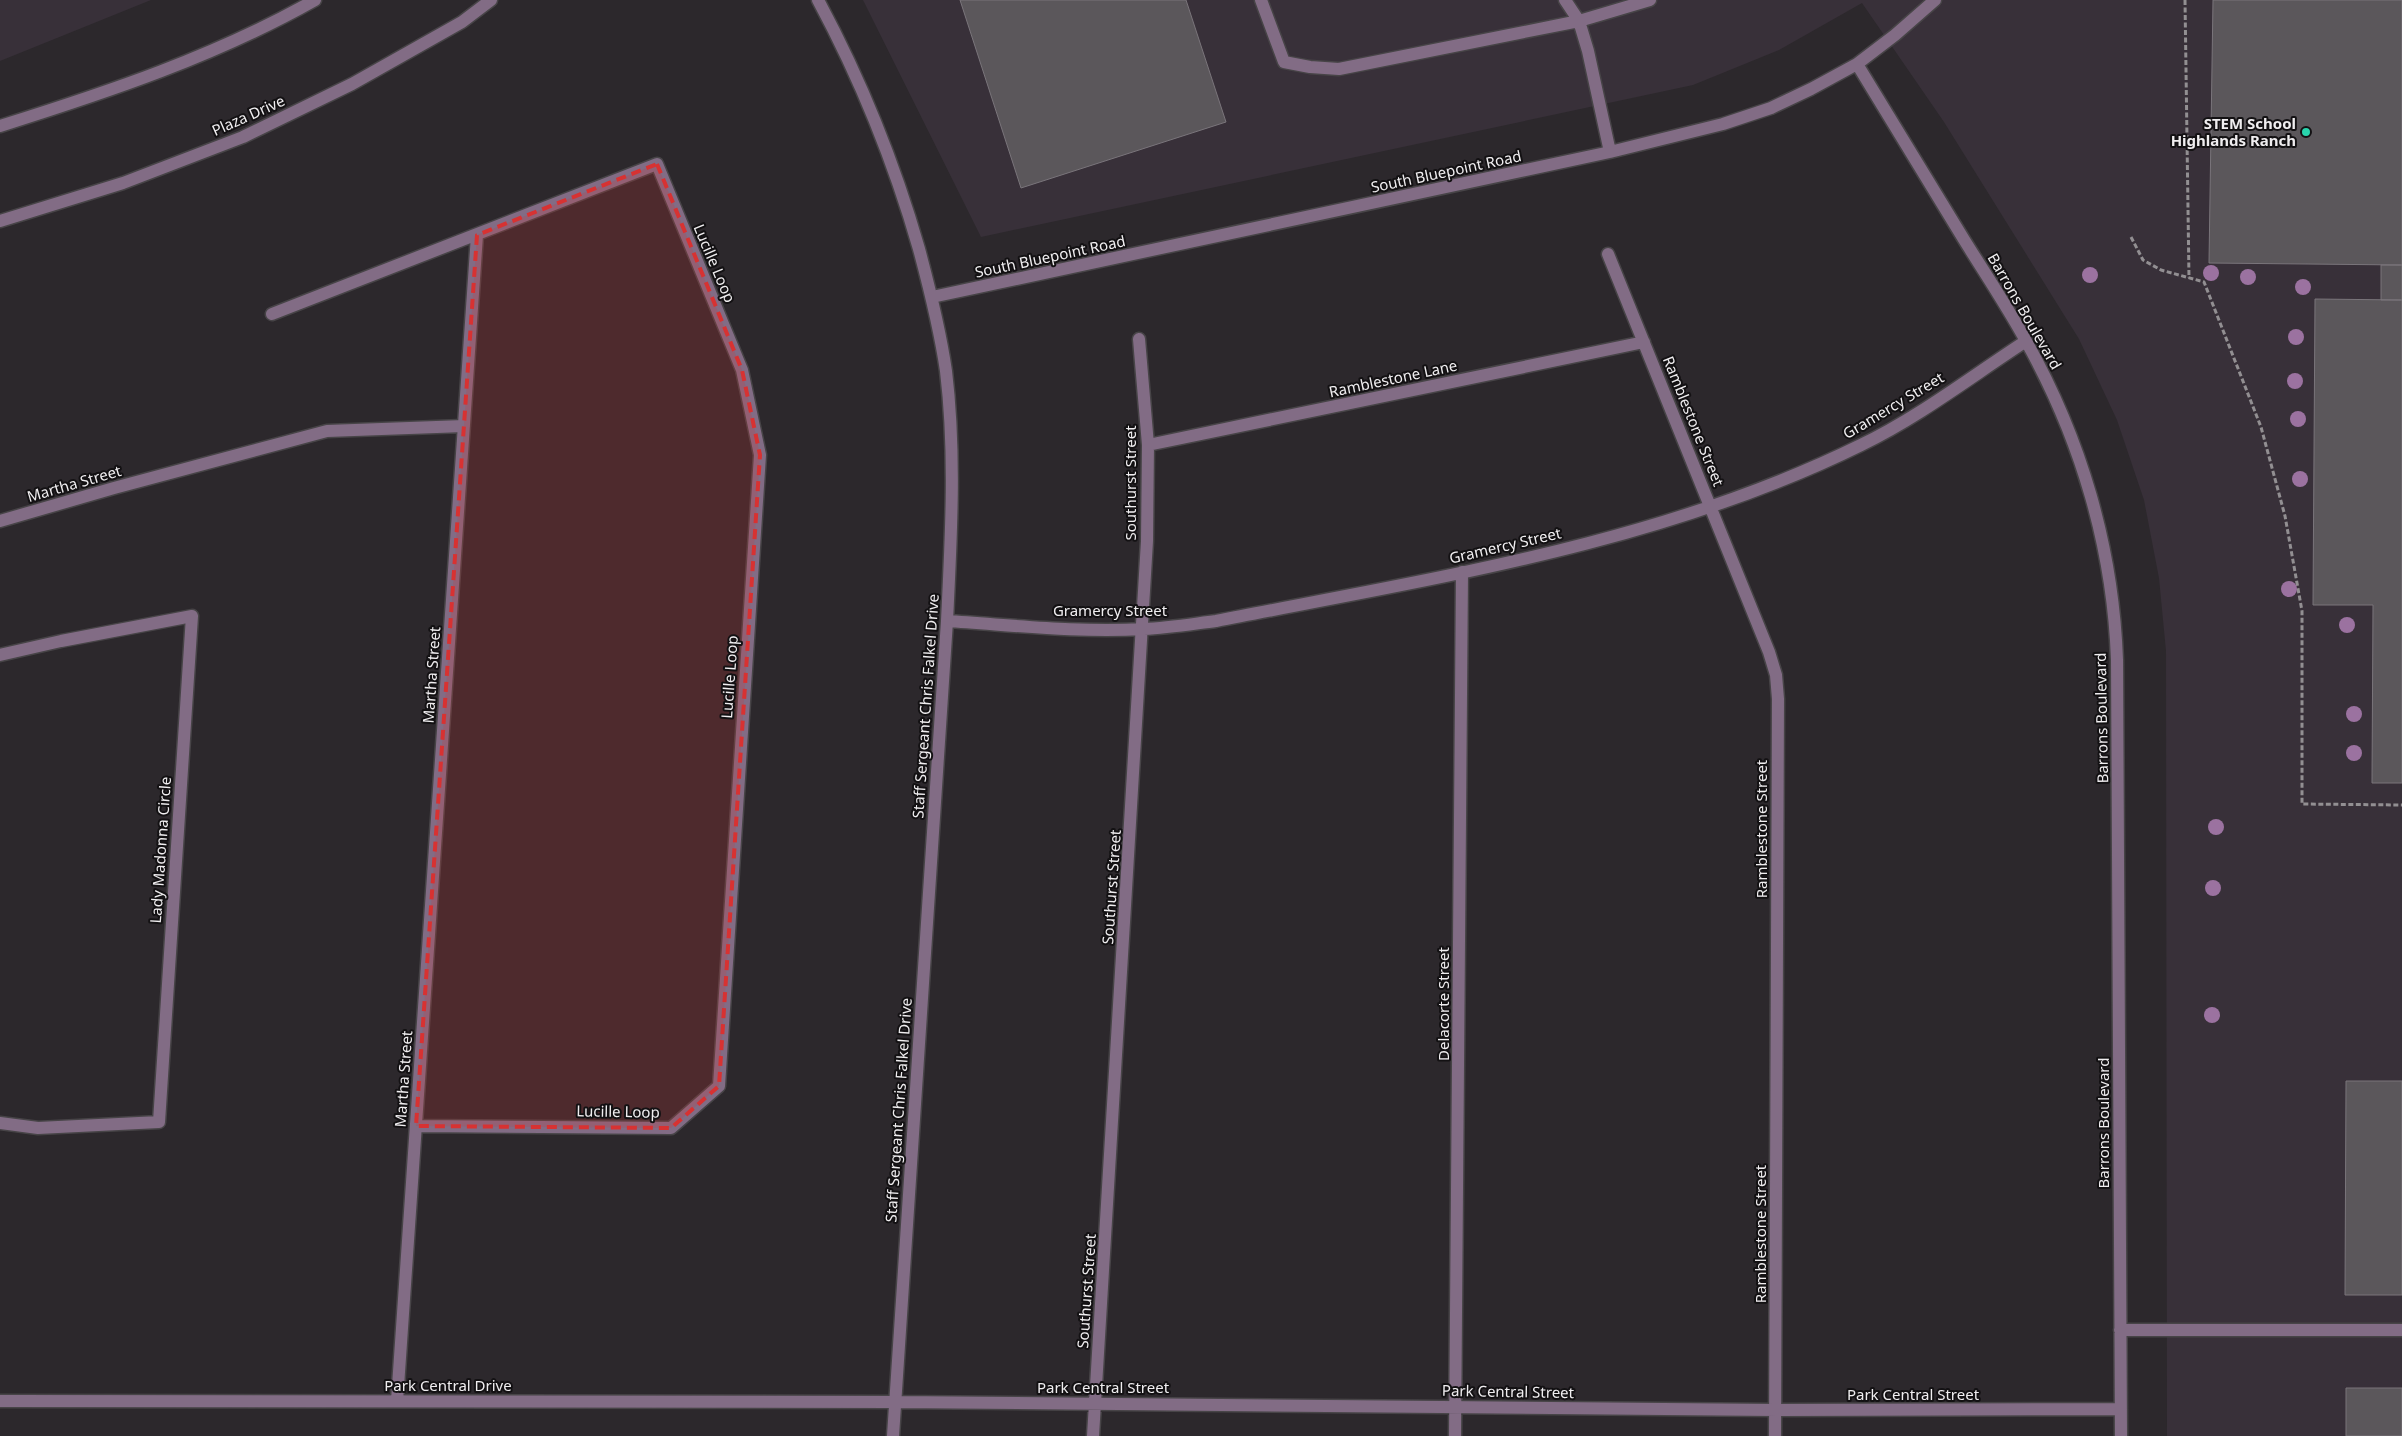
<svg xmlns="http://www.w3.org/2000/svg" width="2402" height="1436" font-family="'Noto Sans',sans-serif">
  <style>
    .built { fill: #383039 }
    .building { fill: #5b575b; stroke: #7a757b }
    .lines { fill: none; stroke-linecap: round; stroke-linejoin: round }
    .minor-casing { stroke: #474447; stroke-width: 15 }
    .path { stroke: #928f92; stroke-width: 3; stroke-dasharray: 5 2.5; stroke-linecap: butt }
    .minor { stroke: #826c85; stroke-width: 12 }
    .tree { fill: #9b72a0 }
    .marked { fill: #d73232; fill-opacity: 0.2; stroke: #d73232; stroke-width: 4; stroke-dasharray: 10 6; stroke-linejoin: round }
    .poi-dot { fill: #28d5ad; stroke: #131113; stroke-width: 2 }
    .labels { text-anchor: middle; dominant-baseline: central; stroke-width: 4; stroke-linejoin: round; paint-order: stroke }
    .street-label { font-size: 15px; fill: #f0eef0; stroke: #131113 }
    .poi-label { font-size: 15px; font-weight: bold; fill: #f0eef0; stroke: #131113; text-anchor: end }
  </style>
  <rect width="100%" height="100%" fill="#2c282c"/>
  <path class="built" d="M0,0H151L0,61Z
    M863,0H2402V1436H2167L2166,651L2159,578L2144,500L2117,420L2079,339L1944,122L1862,3L1779,50L1693,85L981,237Z"/>
  <path class="building" d="M960,0H1186L1226,122L1021,188Z
    M2213,0H2402V265L2209,263Z
    M2381,265H2402V300H2381Z
    M2315,299L2402,300V783H2372L2373,605H2313Z
    M2346,1081H2402V1295H2345Z
    M2346,1388H2402V1436H2346Z"/>
  <g class="lines">
    <g class="minor-casing">
      <path id="minor" d="M818,0C861,80 894,162 919,249C930,290 940,330 946,371C956,454 951,538 947,621L893,1436
        M1261,0L1284,62L1310,67L1339,69L1579,21L1650,0
        M1565,0L1579,21L1588,51L1610,152
        M1857,64C1892,122 1928,180 1963,238C1984,272 2007,306 2026,341C2081,439 2113,548 2117,660L2121,1436
        M0,126C108,92 216,56 315,0
        M0,221L123,183L243,137L352,84L462,22L491,0
        M1608,254L1769,652L1776,675L1778,699L1775,1436
        M932,297L1610,152L1723,124L1771,108L1811,89L1857,64L1895,35L1935,0
        M272,314L657,164L742,370L760,455L719,1086L671,1128L416,1126
        M1148,445L1644,342
        M0,521L114,488L327,431L464,426
        M947,621C1012,625 1079,633 1144,629C1168,628 1192,624 1216,621C1434,578 1660,544 1861,445C1919,417 1972,376 2026,341
        M0,655L61,641L192,616L159,1122L38,1128L0,1123
        M2120,1330H2402
        M0,1401L895,1402L1775,1410L2121,1409
        M397,1401L477,235
        M1093,1436L1147,541L1148,445L1139,339
        M1455,1436L1462,572"/>
    </g>
    <path class="path" d="M2185,0L2189,278
      M2131,237L2143,260L2161,270L2204,282L2261,427L2285,516L2302,611V804L2402,805"/>
    <use href="#minor" class="minor"/>
  </g>
  <g class="tree">
    <circle cx="2211" cy="273" r="8"/>
    <circle cx="2090" cy="275" r="8"/>
    <circle cx="2248" cy="277" r="8"/>
    <circle cx="2303" cy="287" r="8"/>
    <circle cx="2296" cy="337" r="8"/>
    <circle cx="2295" cy="381" r="8"/>
    <circle cx="2298" cy="419" r="8"/>
    <circle cx="2300" cy="479" r="8"/>
    <circle cx="2289" cy="589" r="8"/>
    <circle cx="2347" cy="625" r="8"/>
    <circle cx="2354" cy="714" r="8"/>
    <circle cx="2354" cy="753" r="8"/>
    <circle cx="2216" cy="827" r="8"/>
    <circle cx="2213" cy="888" r="8"/>
    <circle cx="2212" cy="1015" r="8"/>
  </g>
  <path class="marked" d="M657,164L742,370L760,455L719,1086L671,1128L416,1126L477,235Z"/>
  <circle class="poi-dot" cx="2306" cy="132" r="5"/>
  <g class="labels">
    <g class="street-label">
      <text transform="translate(248 115) rotate(-24)">Plaza Drive</text>
      <text transform="translate(1446 171) rotate(-12)">South Bluepoint Road</text>
      <text transform="translate(1050 256) rotate(-12)">South Bluepoint Road</text>
      <text transform="translate(715 263) rotate(67)">Lucille Loop</text>
      <text transform="translate(2025 311) rotate(60)">Barrons Boulevard</text>
      <text transform="translate(1393 378) rotate(-12)">Ramblestone Lane</text>
      <text transform="translate(1893 405) rotate(-31)">Gramercy Street</text>
      <text transform="translate(1694 421) rotate(68)">Ramblestone Street</text>
      <text transform="translate(74 483) rotate(-16)">Martha Street</text>
      <text transform="translate(1130 483) rotate(-90)">Southurst Street</text>
      <text transform="translate(1505 545) rotate(-13)">Gramercy Street</text>
      <text x="1110" y="610">Gramercy Street</text>
      <text transform="translate(431 675) rotate(-86)">Martha Street</text>
      <text transform="translate(729 677) rotate(-86)">Lucille Loop</text>
      <text transform="translate(925 706) rotate(-86)">Staff Sergeant Chris Falkel Drive</text>
      <text transform="translate(2101 718) rotate(-91)">Barrons Boulevard</text>
      <text transform="translate(1761 829) rotate(-90)">Ramblestone Street</text>
      <text transform="translate(160 850) rotate(-86)">Lady Madonna Circle</text>
      <text transform="translate(1111 887) rotate(-86)">Southurst Street</text>
      <text transform="translate(1443 1004) rotate(-90)">Delacorte Street</text>
      <text transform="translate(403 1079) rotate(-86)">Martha Street</text>
      <text transform="translate(898 1110) rotate(-86)">Staff Sergeant Chris Falkel Drive</text>
      <text transform="translate(618 1111) rotate(1)">Lucille Loop</text>
      <text transform="translate(2103 1123) rotate(-90)">Barrons Boulevard</text>
      <text transform="translate(1760 1234) rotate(-90)">Ramblestone Street</text>
      <text transform="translate(1086 1291) rotate(-86)">Southurst Street</text>
      <text x="448" y="1385">Park Central Drive</text>
      <text x="1103" y="1387">Park Central Street</text>
      <text transform="translate(1508 1391) rotate(1)">Park Central Street</text>
      <text x="1913" y="1394">Park Central Street</text>
    </g>
    <g class="poi-label">
      <text x="2296" y="123">STEM School<tspan x="2296" dy="17">Highlands Ranch</tspan></text>
    </g>
  </g>
</svg>
